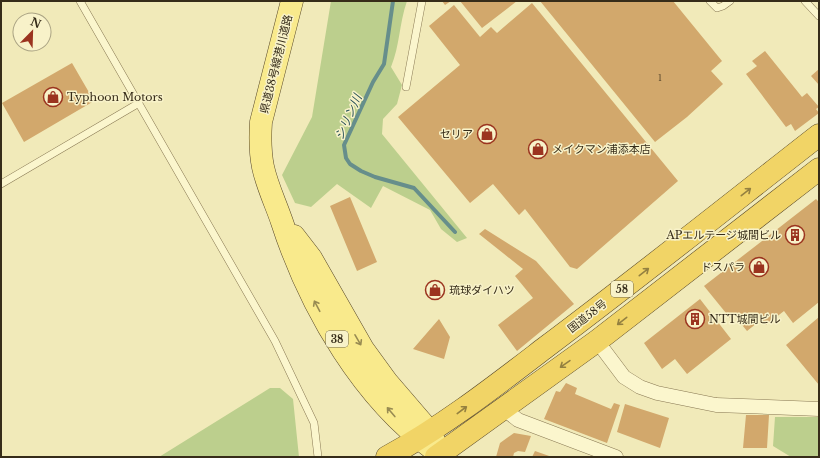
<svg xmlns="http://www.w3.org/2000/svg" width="820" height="458" font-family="'Libre Baskerville','Noto Sans JP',serif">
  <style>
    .green { fill: #bccf8d }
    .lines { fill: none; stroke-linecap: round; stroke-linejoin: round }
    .stream { stroke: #668e8b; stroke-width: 4 }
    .building { fill: #d2a86c }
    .service-casing { stroke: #887853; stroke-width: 8 }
    .minor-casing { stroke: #887853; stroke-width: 15 }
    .primary-casing { stroke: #554528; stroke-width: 23 }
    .trunk-casing { stroke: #554528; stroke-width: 23 }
    .service { stroke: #fbf6cd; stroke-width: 7 }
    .minor { stroke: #fbf6cd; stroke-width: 14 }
    .primary { stroke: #f9ea8c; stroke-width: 22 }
    .trunk { stroke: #f1d466; stroke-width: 22 }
    .oneway { stroke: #948040 }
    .oneway2 { stroke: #988b52 }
    .labels { text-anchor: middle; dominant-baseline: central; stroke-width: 3; stroke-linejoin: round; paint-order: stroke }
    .number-label { font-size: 9px; fill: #5d4b2e }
    .shield { fill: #f8f2c9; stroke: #70674e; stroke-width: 1 }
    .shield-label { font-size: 10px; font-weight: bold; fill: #362c19 }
    .street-label { font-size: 11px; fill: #362c19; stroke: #f8f2c9 }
    .poi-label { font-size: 11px; fill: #362c19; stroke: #f8f2c9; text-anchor: start }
    .water-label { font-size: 12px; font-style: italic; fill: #275157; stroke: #f8f2c9 }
  </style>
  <rect width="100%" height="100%" fill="#f1eab9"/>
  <path class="green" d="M331,1H407C399,24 400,45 391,67L402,85L397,104L383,119L382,134L467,238L457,242L441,229L430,210L383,186L371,208L337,184L311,207L295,203L282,175L312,117Z
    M270,388H280L293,399L299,457H159Z
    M775,417H819V457H791L773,446Z"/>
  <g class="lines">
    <path class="stream" d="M393,1L384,64L373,82L344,145L346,158L350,164L361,171L375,177L414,188L455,232"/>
  </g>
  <path class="building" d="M442,1H451L445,5Z
    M460,1H517L482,28Z
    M540,1H673L722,61L711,71L723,84L687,117L655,142Z
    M532,3L678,181L577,269L570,267L525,209L519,215L493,184L470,203L398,117L460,65L429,26L454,5L480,37L491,27L497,33Z
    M765,51L802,97L807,93L819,107L816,109L819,113L795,131L791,124L786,127L746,74L757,66L752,61Z
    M72,63L94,101L24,142L2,103Z
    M819,69V85L811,76Z
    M350,197L377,262L357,271L330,206Z
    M816,199L819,202V302L793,323L784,311L766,325L762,319L747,331L734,315L730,318L704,286Z
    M485,229L536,261L574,304L517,351L498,325L533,298L515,276L523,269L479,234Z
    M700,299L731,339L687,374L675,359L662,369L644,343Z
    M819,317V385L786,345Z
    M439,319L450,337L444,359L413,349Z
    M566,383L577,388L575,394L611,409L614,403L620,405L607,443L544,419L556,391L560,392Z
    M625,404L669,418L660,448L617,432Z
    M746,415H769L767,448H743Z
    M514,433L531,436L525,452L518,451L514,453L513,457H496L500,443Z
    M535,451L552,457H532Z"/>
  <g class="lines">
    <g class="service-casing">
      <path id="service" d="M80,1L275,341L314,423L318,457
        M710,1L717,8L723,6L730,1
        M805,1L819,16
        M406,87L422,1
        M1,184L139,103"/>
    </g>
    <g class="minor-casing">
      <path id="minor" d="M597,341L624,377L640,387L657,393L716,405L819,409
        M503,408L518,420L616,457"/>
    </g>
    <g class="primary-casing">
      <path id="primary" d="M292,1L261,122C260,137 260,152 263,167C267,186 276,204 282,222C310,308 364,402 440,454
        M294,236L311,258L363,349L387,382L430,432L435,443"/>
    </g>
    <g class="trunk-casing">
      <path id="trunk" d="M387,457C444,426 495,386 546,347C638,278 728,206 819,135
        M436,457L597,341L819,169"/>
    </g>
    <use href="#service" class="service"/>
    <use href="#minor" class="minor"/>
    <use href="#primary" class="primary"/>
    <use href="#trunk" class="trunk"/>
  </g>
  <defs><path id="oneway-shaft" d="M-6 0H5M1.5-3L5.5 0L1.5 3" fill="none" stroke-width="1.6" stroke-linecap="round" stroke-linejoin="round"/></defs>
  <g class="oneway">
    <use href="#oneway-shaft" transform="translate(746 192) rotate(-38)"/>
    <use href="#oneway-shaft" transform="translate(644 272) rotate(-38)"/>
    <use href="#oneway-shaft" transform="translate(622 321) rotate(142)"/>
    <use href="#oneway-shaft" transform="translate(565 364) rotate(145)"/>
    <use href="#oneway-shaft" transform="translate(462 410) rotate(-37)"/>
  </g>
  <g class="oneway2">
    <use href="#oneway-shaft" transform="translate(317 306) rotate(-118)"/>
    <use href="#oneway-shaft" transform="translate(358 340) rotate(60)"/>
    <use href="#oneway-shaft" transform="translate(391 412) rotate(-130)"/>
  </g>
  <defs>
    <g id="shop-ring" transform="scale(1)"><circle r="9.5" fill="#f8f2c9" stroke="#9b341f" stroke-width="1.5"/><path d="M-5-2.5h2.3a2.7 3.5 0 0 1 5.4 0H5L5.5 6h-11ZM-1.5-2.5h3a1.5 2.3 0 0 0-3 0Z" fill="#9b341f"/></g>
    <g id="building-ring" transform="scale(1)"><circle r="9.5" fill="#f8f2c9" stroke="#9b341f" stroke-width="1.5"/><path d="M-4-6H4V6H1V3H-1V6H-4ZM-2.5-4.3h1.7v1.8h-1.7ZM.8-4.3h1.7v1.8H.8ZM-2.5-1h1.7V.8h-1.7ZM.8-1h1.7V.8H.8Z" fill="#9b341f"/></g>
  </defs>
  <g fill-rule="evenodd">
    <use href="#shop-ring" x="53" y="97"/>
    <use href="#shop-ring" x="487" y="134"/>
    <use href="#shop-ring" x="538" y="149"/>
    <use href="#building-ring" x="795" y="235"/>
    <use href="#shop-ring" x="759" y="267"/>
    <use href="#shop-ring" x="435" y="290"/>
    <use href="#building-ring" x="695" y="319"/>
  </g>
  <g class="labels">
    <g class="number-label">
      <text x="660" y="77">1</text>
    </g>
    <g class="shield">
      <rect x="611" y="281" width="22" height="16" rx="3"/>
      <rect x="326" y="331" width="22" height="16" rx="3"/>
    </g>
    <g class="shield-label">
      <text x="622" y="289">58</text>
      <text x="337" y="339">38</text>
    </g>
    <g class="street-label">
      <text transform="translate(276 64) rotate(-76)">県道38号線港川道路</text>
      <text transform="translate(587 316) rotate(-38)">国道58号</text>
    </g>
    <g class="poi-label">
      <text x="67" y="97">Typhoon Motors</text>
      <text x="473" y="134" text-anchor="end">セリア</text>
      <text x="552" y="149">メイクマン浦添本店</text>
      <text x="781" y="235" text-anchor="end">APエルテージ城間ビル</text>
      <text x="745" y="267" text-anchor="end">ドスパラ</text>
      <text x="449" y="290">琉球ダイハツ</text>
      <text x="709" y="319">NTT城間ビル</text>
    </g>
    <g class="water-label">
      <text transform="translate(348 117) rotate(-66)">シリン川</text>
    </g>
  </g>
  <rect width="820" height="458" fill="none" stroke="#362c19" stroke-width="4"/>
  <g transform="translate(32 32) rotate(23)"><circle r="19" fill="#f8f2c9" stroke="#aaa383"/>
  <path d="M0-3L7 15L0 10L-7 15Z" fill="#9b341f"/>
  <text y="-6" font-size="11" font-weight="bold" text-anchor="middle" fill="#362c19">N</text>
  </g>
</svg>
